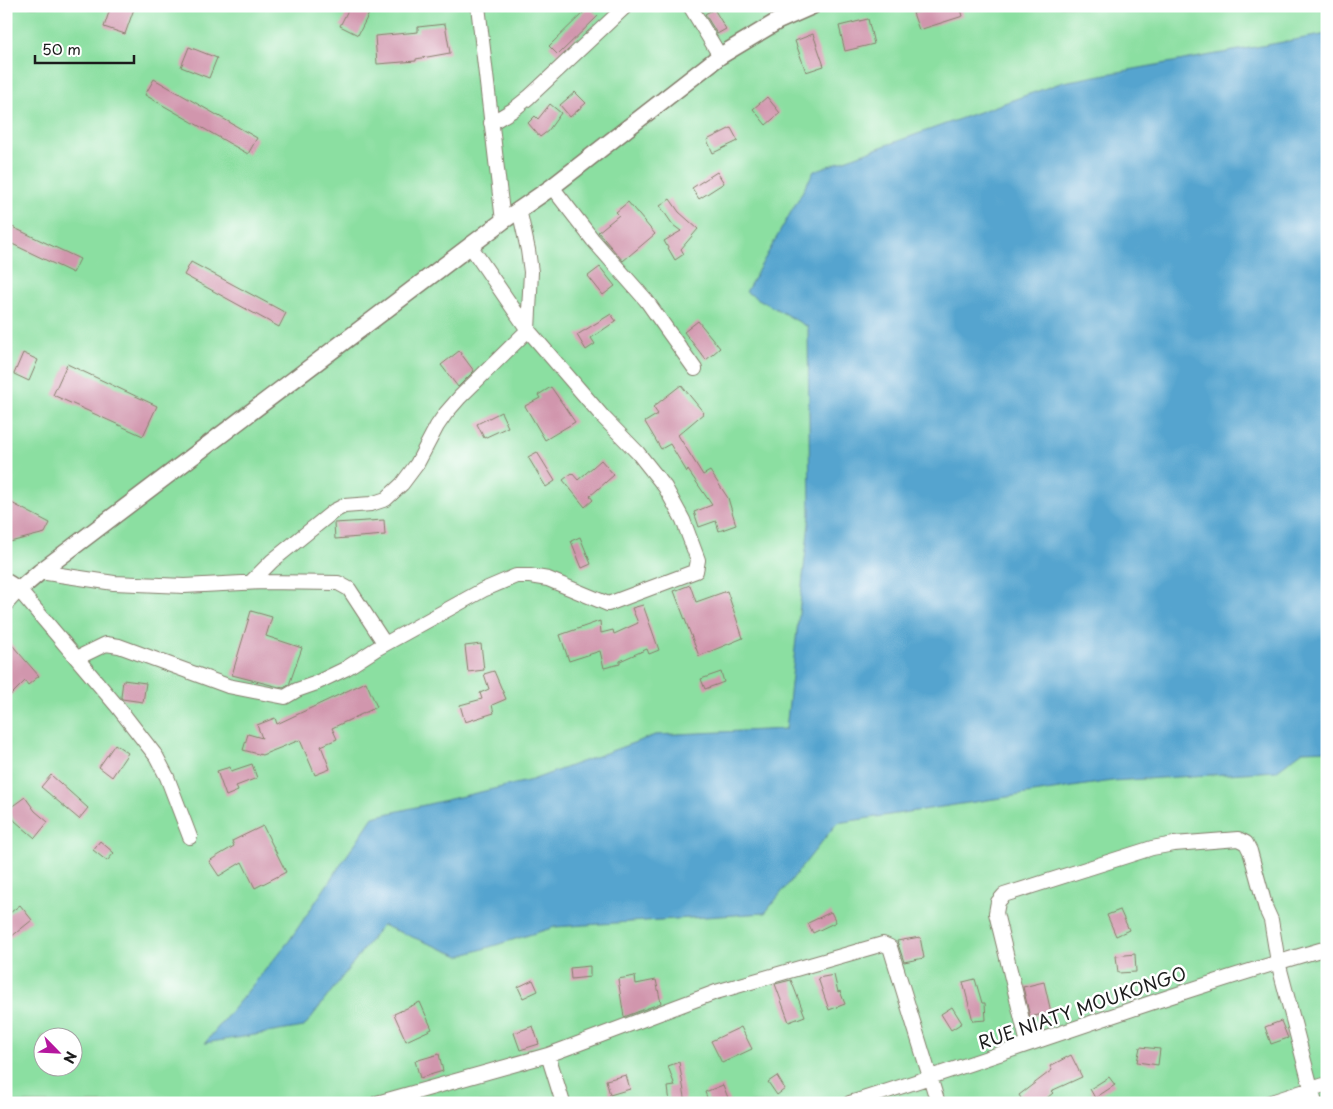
<svg xmlns="http://www.w3.org/2000/svg" width="1333" height="1109" font-family="'Playpen Sans',sans-serif">
  <style>
    .green { fill: #8bdfa1; stroke: #547e5e; fill-rule: evenodd }
    .water { fill: #55a4cf; stroke: #386076 }
    .building { fill: #d196ad }
    .lines { fill: none; stroke-linecap: round; stroke-linejoin: round }
    .minor-casing { stroke: #857e6c; stroke-width: 16 }
    .tertiary-casing { stroke: #857e6c; stroke-width: 19 }
    .minor { stroke: #fff; stroke-width: 14 }
    .tertiary { stroke: #fff; stroke-width: 16 }
    .labels { text-anchor: middle; dominant-baseline: central; stroke-width: 5; stroke-linejoin: round; paint-order: stroke }
    .street-label { font-size: 18px; fill: #1c1c1c; stroke: #fff }
  </style>
  <rect width="100%" height="100%" fill="#fff"/>
  <filter id="ink" filterUnits="userSpaceOnUse"><feTurbulence type="fractalNoise" baseFrequency=".02" numOctaves="2"/><feDisplacementMap in="SourceGraphic" scale="10" xChannelSelector="R" yChannelSelector="G"/><feConvolveMatrix kernelMatrix="1 2 1 2 8 2 1 2 1" color-interpolation-filters="sRGB"/></filter>
  <filter id="wash" filterUnits="userSpaceOnUse"><feTurbulence type="fractalNoise" baseFrequency=".0096" numOctaves="4" result="noise"/><feDisplacementMap in="SourceGraphic" scale="20" xChannelSelector="R" yChannelSelector="G"/><feGaussianBlur stdDeviation="1.12" result="paint"/><feColorMatrix in="noise" values="0 0 0 0 0 0 0 0 0 0 0 0 0 0 0 0 0 1.4 0 .05"/><feComposite in="paint" operator="in"/></filter>
  <g filter="url(#wash)">
    <rect width="100%" height="100%" fill="#eedfbc"/>
    <path class="green" d="M6,6H1327V1103H6ZM42,1036H72V1066H42Z"/>
    <path class="water" d="M1327,34V750L1303,751L1276,771L1112,781L837,823L765,913L555,927L460,956L382,925L304,1027L205,1043L289,941L373,817L532,780L655,735L786,729L810,514L808,327L746,292L814,171L1063,82Z"/>
    <g id="blocks">
      <path class="building" d="M111,6H135L125,34L104,27Z
        M350,6H373L358,35L340,26Z
        M939,6H960L963,16L919,30L913,13Z
        M589,7L598,16L558,55L549,46Z
        M714,9L726,29L717,34L705,14Z
        M868,19L874,44L845,51L839,26Z
        M445,24L450,53L416,59V61L377,64L375,36L418,32V27Z
        M813,34L824,66L806,72L795,41Z
        M189,47L217,58L209,78L181,67Z
        M154,79L257,138L248,154L145,95Z
        M575,92L586,103L570,117L560,105Z
        M767,97L780,113L766,125L753,109Z
        M550,104L561,113L548,131L540,137L528,123L535,116L538,119Z
        M731,128L738,141L713,153L707,140Z
        M717,172L724,183L699,199L692,188Z
        M670,199L679,212L698,229L681,249L684,254L675,260L664,241L681,231L673,225L660,206Z
        M628,202L655,234L623,261L598,232L619,215L616,212Z
        M6,224L80,259L73,273L6,241Z
        M191,262L286,313L279,327L184,275Z
        M600,267L615,286L603,295L588,276Z
        M611,314L616,321L591,338L595,344L586,350L577,335Z
        M698,321L720,348L706,360L684,332Z
        M459,351L474,371L458,387L441,365Z
        M23,353L38,360L29,381L14,374Z
        M67,364L157,406L143,436L53,395Z
        M681,385L704,413L678,435L703,475L710,471L728,498L736,525L719,531L716,521L699,527L694,512L712,505L688,470L687,472L670,444L661,449L645,422L658,414L653,407Z
        M551,387L575,422L545,440L525,406L540,398L538,395Z
        M501,412L508,427L484,438L477,424Z
        M537,452L555,481L546,487L528,457Z
        M601,460L614,475L590,496L593,500L585,507L563,480L572,473L578,480Z
        M6,500L50,523L45,533L6,543Z
        M384,520L385,535L335,539L334,523Z
        M580,537L591,564L582,568L571,541Z
        M690,585L696,602L727,591L743,638L699,656L674,591Z
        M643,605L659,650L649,654L647,649L620,661V664L604,668L600,651L569,661L560,635L600,621L601,633L613,630L614,634L638,623L632,608Z
        M251,611L272,617L266,636L302,648L289,685L283,688L232,675Z
        M6,638L39,676L28,685L25,681L6,700Z
        M481,644L484,670L468,672L465,646Z
        M494,671L506,699L492,705L494,713L465,722L460,705L482,699L480,693L489,689L484,674Z
        M721,672L724,682L705,689L701,679Z
        M123,680L146,683L143,702L122,699L121,697Z
        M366,682L377,707L332,728L337,739L321,746L330,769L315,775L300,740L262,755L243,750L248,734L262,738L257,725L275,718L277,724Z
        M115,744L128,753L112,777L99,767Z
        M252,764L257,778L236,786L238,791L226,796L217,771L230,767L231,771Z
        M51,775L88,808L79,819L41,787Z
        M25,797L35,811L48,822L35,838L15,821L7,810Z
        M263,826L286,872L255,888L242,862L219,876L209,861L234,846L232,841Z
        M100,841L114,853L107,861L93,850Z
        M20,905L32,920L6,941V916Z
        M1120,910L1129,930L1116,936L1107,915Z
        M831,912L836,922L813,933L808,923Z
        M920,937L924,958L904,962L897,941Z
        M1135,954L1136,972L1118,973L1116,956Z
        M590,966V977L571,979L570,968Z
        M834,975L838,992L840,991L845,1004L829,1010L818,978Z
        M635,976L636,984L656,980L661,1003L624,1017L618,979Z
        M975,979L982,1003H985L986,1020L973,1021L963,982Z
        M533,980L538,991L523,998L518,987Z
        M791,980L805,1016L789,1022L775,984Z
        M1044,982L1051,1012L1030,1017L1023,987Z
        M420,1002L432,1029L406,1041L394,1014Z
        M952,1007L962,1023L951,1030L941,1014Z
        M1281,1021L1288,1038L1271,1044L1265,1027Z
        M533,1026L539,1044L520,1050L514,1033Z
        M741,1027L752,1049L722,1063L711,1041Z
        M1140,1047L1160,1049L1158,1065L1137,1062Z
        M439,1054L443,1071L420,1078L415,1061Z
        M1071,1055L1082,1077L1051,1091L1053,1093L1041,1103H1024L1019,1095L1052,1070L1050,1066Z
        M679,1062L686,1103H670L668,1087L675,1086L668,1066Z
        M626,1075L630,1089L610,1095L606,1080Z
        M777,1076L785,1089L777,1095L768,1082Z
        M1109,1077L1115,1085L1095,1098L1090,1089Z
        M723,1085L730,1103H709L705,1092Z"/>
    </g>
  </g>
  <g filter="url(#ink)">
    <use href="#blocks" fill-opacity="0" stroke="#857e6c" stroke-width="1"/>
    <g class="lines">
      <g class="minor-casing">
        <path id="minor" d="M478,6L503,221
          M690,6L720,56
          M491,123L513,110L529,97L626,6
          M552,187L593,240L646,300L695,369
          M40,572L114,583L184,586L263,582L338,583L349,589L385,644
          M251,582L272,561L334,511L344,506L371,504L386,499L402,484L417,464L437,426L446,413L460,397L528,330L531,272L528,250L519,209
          M6,604L19,590L117,706L156,756L167,777L190,837
          M77,658L106,644L119,646L228,686L285,697L297,690L314,684L345,669L376,649L483,590L516,576H530L548,579L608,604L696,571L698,560L683,520L665,487L638,453L603,417L528,330L471,247
          M1028,1044L996,913L998,902L1004,895L1152,848L1174,844L1238,839L1246,843L1250,851L1266,909L1271,920L1278,962L1315,1103
          M548,1055L563,1103
          M377,1103L548,1055L716,992L883,944L890,947L938,1103
          M850,1103C1009,1053 1166,994 1327,948
          M1268,1103L1327,1084"/>
      </g>
      <g class="tertiary-casing">
        <path id="tertiary" d="M6,582L19,590L40,572L503,221L552,187L720,56L778,21L812,6"/>
      </g>
      <use href="#minor" class="minor"/>
      <use href="#tertiary" class="tertiary"/>
    </g>
  </g>
  <g class="labels">
    <g class="street-label">
      <text transform="translate(1082 1007) rotate(-19)">RUE NIATY MOUKONGO</text>
    </g>
  </g>
  <rect width="1333" height="1109" fill="none" stroke="#fff" stroke-width="25"/>
  <g transform="translate(58 1052) rotate(114)"><circle r="24" fill="#ffffff" stroke="#a4a4a4"/>
  <path d="M0-4L9 19L0 12L-9 19Z" fill="#b5179e"/>
  <text y="-8" font-size="14" font-weight="bold" text-anchor="middle" fill="#1c1c1c">N</text>
  </g>
  <path d="M35 55v8h99v-8" fill="none" stroke="#1c1c1c" stroke-width="2.5"/>
  <text x="42" y="55" font-size="15" fill="#1c1c1c" stroke="#ffffff" stroke-width="4" paint-order="stroke">50 m</text>
</svg>
